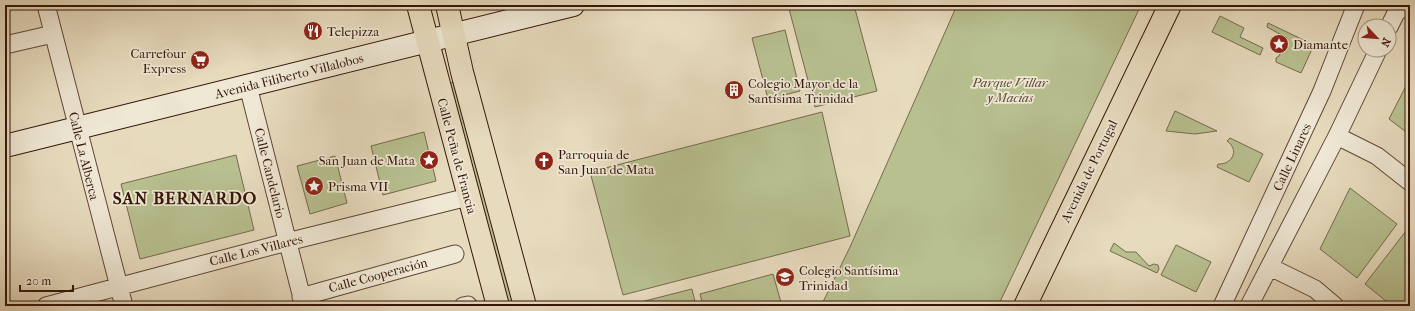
<svg xmlns="http://www.w3.org/2000/svg" width="1415" height="311" font-family="'IM FELL French Canon',serif">
  <style>
    .green { fill: #b8c090; stroke: #766a4c }
    .lines { fill: none; stroke-linecap: round; stroke-linejoin: round }
    .street-casing { stroke: #614636; stroke-width: 19 }
    .secondary-casing { stroke: #341508; stroke-width: 24 }
    .primary-casing { stroke: #341508; stroke-width: 24 }
    .street { stroke: #efe8d5; stroke-width: 17 }
    .secondary { stroke: #efe8d5; stroke-width: 22 }
    .primary { stroke: #e7dbbe; stroke-width: 22 }
    .labels { text-anchor: middle; dominant-baseline: central; stroke-width: 3.5; stroke-linejoin: round; paint-order: stroke }
    .poi-label { font-size: 13px; fill: #341508; stroke: #efe8d5; text-anchor: start }
    .street-label { font-size: 13px; fill: #341508; stroke: #efe8d5 }
    .park-label { font-size: 13px; font-style: italic; fill: #5c4831; stroke: #efe8d5 }
    .district-label { font-size: 17px; font-weight: bold; letter-spacing: 1px; fill: #341508; stroke: #efe8d5 }
  </style>
  <rect width="100%" height="100%" fill="#e7dbbe"/>
  <filter id="stains"><feTurbulence type="fractalNoise" baseFrequency=".005" numOctaves="4"/><feColorMatrix values="0 0 0 0 .2 0 0 0 0 .09 0 0 0 0 .02 0 0 0 .5 -.17"/></filter>
  <radialGradient id="worn" r=".72"><stop offset=".6" stop-color="#630" stop-opacity="0"/><stop offset="1" stop-color="#630" stop-opacity=".3"/></radialGradient>
  <path class="green" d="M788,5H854L877,91L815,107Z
    M957,5H1141L998,306H821L850,247Z
    M1220,16L1244,28L1240,37L1263,48L1260,55L1212,32Z
    M1268,23L1314,45L1301,73L1276,62V58L1279,56L1287,38L1267,27Z
    M785,30L800,91L768,99L752,38Z
    M1410,78V135L1389,119Z
    M456,82L516,306H508L449,83Z
    M1175,111L1217,131L1195,134L1166,131Z
    M822,112L850,236L623,295L590,172Z
    M424,132L430,157L426,158L428,165L432,164L436,181L383,195L371,146Z
    M1230,138L1263,154L1249,182L1217,167L1218,164C1232,165 1240,150 1227,141Z
    M236,155L254,230L140,259L121,184Z
    M335,156L347,203L310,214L297,166Z
    M1350,188L1397,224L1357,278L1320,249Z
    M1406,231L1410,234V306H1392L1365,284Z
    M1114,243L1126,252H1136L1149,266L1154,264L1158,265L1159,269L1157,273L1110,251Z
    M1176,245L1211,262L1196,292L1161,275Z
    M773,274L782,306H703L700,294Z
    M692,289L696,306H625Z"/>
  <g class="lines">
    <g class="street-casing">
      <path id="street" d="M46,5L124,306
        M1389,27L1397,11L1410,6
        M5,45L53,34
        M248,86L304,306
        M1337,136L1377,156L1410,182
        M1270,267L1315,289L1335,306
        M301,297L455,254
        M46,306L287,242L468,197
        M463,306L468,305
        M1222,306L1322,91L1356,5
        M1249,306L1337,136L1378,50"/>
    </g>
    <g class="secondary-casing">
      <path id="secondary" d="M5,146L573,5"/>
    </g>
    <g class="primary-casing">
      <path id="primary" d="M418,5L498,306
        M447,5L462,72L525,306
        M1025,306L1170,5"/>
    </g>
    <use href="#street" class="street"/>
    <use href="#secondary" class="secondary"/>
    <use href="#primary" class="primary"/>
  </g>
  <defs>
    <g id="restaurant-disc" transform="scale(1)"><circle r="9.5" fill="#8f2418" stroke="#efe8d5"/><path d="M-5-6h1v4h1v-4h1v4h1v-4h1v5L-1.5 .5V6h-2V.5L-5-1ZM5-6V6H3V1.5H1.5Q1.5-4 5-6Z" fill="#fff"/></g>
    <g id="sight-disc" transform="scale(1)"><circle r="9.5" fill="#8f2418" stroke="#efe8d5"/><path d="M0-6L1.8-2.2L6-1.7L2.9 1.2L3.7 5.4L0 3.3L-3.7 5.4L-2.9 1.2L-6-1.7L-1.8-2.2Z" fill="#fff"/></g>
    <g id="supermarket-disc" transform="scale(1)"><circle r="9.5" fill="#8f2418" stroke="#efe8d5"/><path d="M-6-5.5h2.5l.6 2H6L4.5 2H-2.5L-4.4-4H-6ZM-1.5 3.2a1.3 1.3 0 1 0 .1 0ZM3 3.2a1.3 1.3 0 1 0 .1 0Z" fill="#fff"/></g>
    <g id="building-disc" transform="scale(1)"><circle r="9.5" fill="#8f2418" stroke="#efe8d5"/><path d="M-4-6H4V6H1V3H-1V6H-4ZM-2.5-4.3h1.7v1.8h-1.7ZM.8-4.3h1.7v1.8H.8ZM-2.5-1h1.7V.8h-1.7ZM.8-1h1.7V.8H.8Z" fill="#fff"/></g>
    <g id="church-disc" transform="scale(1)"><circle r="9.5" fill="#8f2418" stroke="#efe8d5"/><path d="M-1.2-6h2.4v3.5h3.3v2.4h-3.3V6h-2.4V-.1h-3.3v-2.4h3.3Z" fill="#fff"/></g>
    <g id="school-disc" transform="scale(1)"><circle r="9.5" fill="#8f2418" stroke="#efe8d5"/><path d="M0-5L7-2L0 1L-7-2ZM-4 1L0 2.5L4 1V4Q0 6-4 4Z" fill="#fff"/></g>
  </defs>
  <g fill-rule="evenodd">
    <use href="#restaurant-disc" x="313" y="31"/>
    <use href="#sight-disc" x="1279" y="44"/>
    <use href="#supermarket-disc" x="200" y="60"/>
    <use href="#building-disc" x="734" y="90"/>
    <use href="#sight-disc" x="429" y="160"/>
    <use href="#church-disc" x="544" y="161"/>
    <use href="#sight-disc" x="314" y="186"/>
    <use href="#school-disc" x="785" y="277"/>
  </g>
  <g class="labels">
    <g class="poi-label">
      <text x="327" y="31">Telepizza</text>
      <text x="1293" y="44">Diamante</text>
      <text x="186" y="53" text-anchor="end">Carrefour<tspan x="186" dy="15">Express</tspan></text>
      <text x="748" y="83">Colegio Mayor de la<tspan x="748" dy="15">Santísima Trinidad</tspan></text>
      <text x="558" y="154">Parroquia de<tspan x="558" dy="15">San Juan de Mata</tspan></text>
      <text x="415" y="160" text-anchor="end">San Juan de Mata</text>
      <text x="328" y="186">Prisma VII</text>
      <text x="799" y="270">Colegio Santísima<tspan x="799" dy="15">Trinidad</tspan></text>
    </g>
    <g class="street-label">
      <text transform="translate(289 76) rotate(-14)">Avenida Filiberto Villalobos</text>
      <text transform="translate(84 156) rotate(76)">Calle La Alberca</text>
      <text transform="translate(457 156) rotate(75)">Calle Peña de Francia</text>
      <text transform="translate(1292 157) rotate(-65)">Calle Linares</text>
      <text transform="translate(1089 171) rotate(-64)">Avenida de Portugal</text>
      <text transform="translate(270 173) rotate(76)">Calle Candelario</text>
      <text transform="translate(256 250) rotate(-14)">Calle Los Villares</text>
      <text transform="translate(378 275) rotate(-15)">Calle Cooperación</text>
    </g>
    <g class="park-label">
      <text x="1010" y="82">Parque Villar<tspan x="1010" dy="15">y Macías</tspan></text>
    </g>
    <g class="district-label">
      <text x="185" y="198">SAN BERNARDO</text>
    </g>
  </g>
  <rect width="1415" height="311" fill="none" stroke="#e7dbbe" stroke-width="20"/>
  <rect x="6" y="6" width="1403" height="299" fill="none" stroke="#341508" stroke-width="2"/>
  <rect x="10" y="10" width="1395" height="291" fill="none" stroke="#341508"/>
  <g transform="translate(1377 38) rotate(116)"><circle r="19" fill="#efe8d5" stroke="#a49483"/>
  <path d="M0-3L7 15L0 10L-7 15Z" fill="#8f2418"/>
  <text y="-6" font-size="11" font-weight="bold" text-anchor="middle" fill="#341508">N</text>
  </g>
  <path d="M20 285v6h53v-6" fill="none" stroke="#341508" stroke-width="2"/>
  <text x="26" y="285" font-size="12" fill="#341508" stroke="#efe8d5" stroke-width="3" paint-order="stroke">20 m</text>
  <rect width="100%" height="100%" filter="url(#stains)"/>
  <rect width="100%" height="100%" fill="url(#worn)"/>
</svg>
